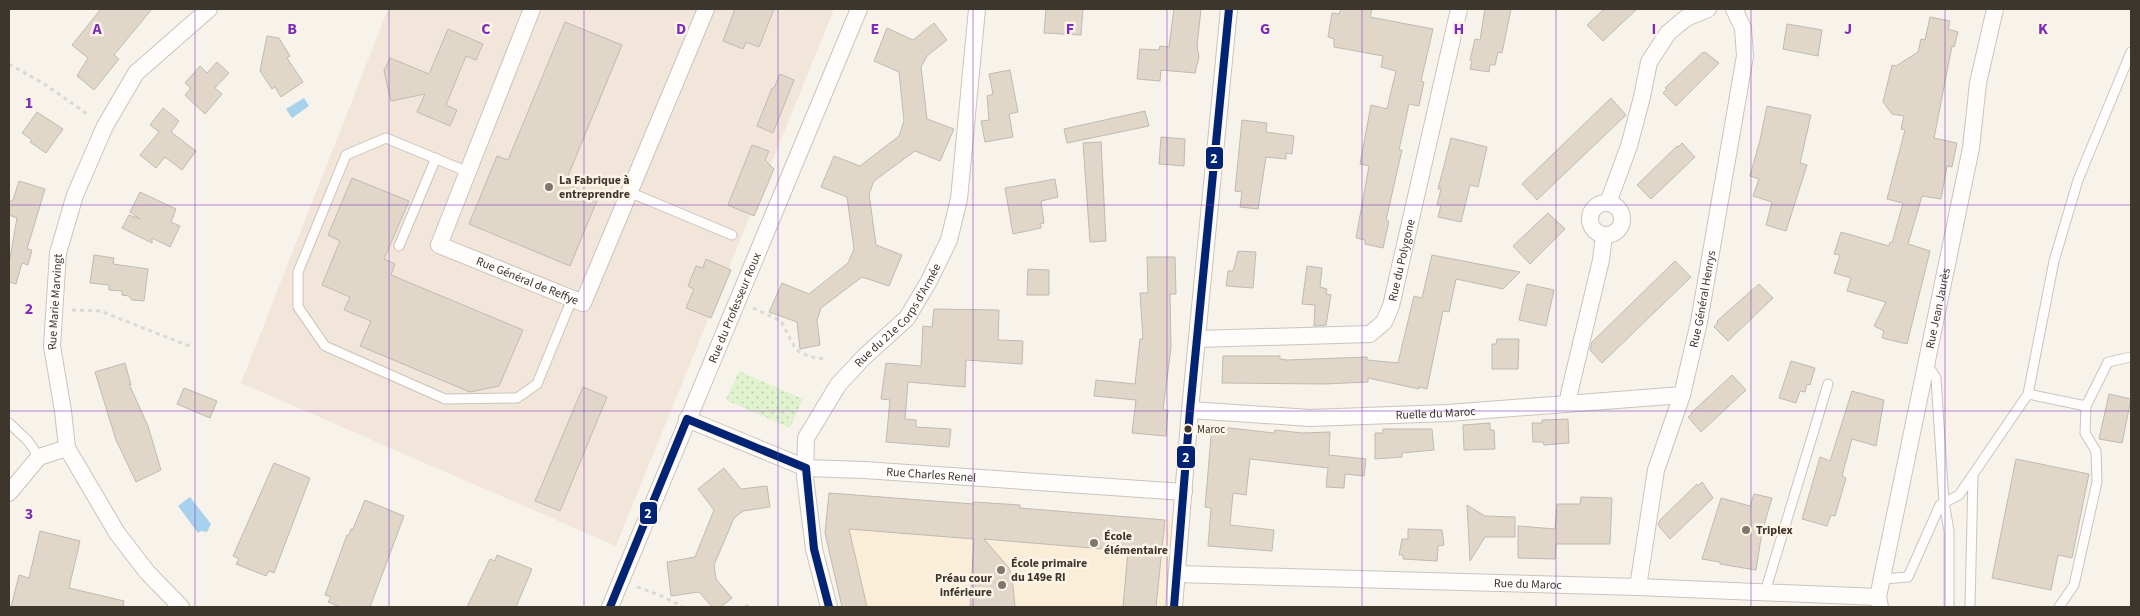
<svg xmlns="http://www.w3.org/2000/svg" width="2140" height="616" font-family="'Source Sans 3',sans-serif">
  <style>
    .commercial { fill: #f1e6d9 }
    .built { fill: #faeed8 }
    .park { fill: url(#park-dots) }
    .water { fill: #a6d2ed }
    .building { fill: #e0d7c8; stroke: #bfbab2 }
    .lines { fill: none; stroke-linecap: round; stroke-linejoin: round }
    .lane-casing { stroke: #c9c4bc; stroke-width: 11 }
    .street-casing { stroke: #c9c4bc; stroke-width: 18 }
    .path { stroke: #dad9d7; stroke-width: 3; stroke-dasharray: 4 4; stroke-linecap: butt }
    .lane { stroke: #fefdfc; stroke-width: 9 }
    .street { stroke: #fefdfc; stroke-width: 16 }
    .bus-1-casing { stroke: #fdf4e5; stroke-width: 11 }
    .bus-1 { stroke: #002374; stroke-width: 8 }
    .grid { fill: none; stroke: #7b2cbf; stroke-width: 1; stroke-opacity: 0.55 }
    .poi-dot { fill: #7d786f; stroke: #fdf4e5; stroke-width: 2 }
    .bus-dot { fill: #3c362c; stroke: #fdf4e5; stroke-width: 2 }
    .labels { text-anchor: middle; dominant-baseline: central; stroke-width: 5; stroke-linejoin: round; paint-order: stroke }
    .bus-label { font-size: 11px; fill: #3c362c; stroke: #fdf4e5; text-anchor: start }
    .poi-label { font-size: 12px; font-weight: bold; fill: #3c362c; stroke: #fdf4e5; text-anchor: start }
    .street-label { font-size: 12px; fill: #3c362c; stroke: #fdf4e5 }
    .grid-label { font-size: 16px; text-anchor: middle; font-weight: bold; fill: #7b2cbf; stroke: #fdf4e5; stroke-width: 5; stroke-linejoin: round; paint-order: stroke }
    .line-badge { stroke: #fdf4e5; stroke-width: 2 }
    .badge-label { font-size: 14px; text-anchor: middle; font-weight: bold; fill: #fff }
  </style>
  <defs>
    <pattern id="park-dots" width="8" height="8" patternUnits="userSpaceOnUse" patternTransform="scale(1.25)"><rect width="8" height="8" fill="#e0f2ce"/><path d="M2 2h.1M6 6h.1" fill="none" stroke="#c1d0b1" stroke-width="1.8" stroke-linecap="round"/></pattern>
  </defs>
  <rect width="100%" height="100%" fill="#f7f3eb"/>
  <path class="commercial" d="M388,9H834L616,546L241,383Z"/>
  <path class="built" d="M829,493L1173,520L1165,607H842L824,533Z"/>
  <path class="park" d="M739,371L803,399L790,428L726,400Z"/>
  <path class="water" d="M304,98L309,106L292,118L286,109Z
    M190,497L211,524L207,532L201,531L198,533L178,506Z"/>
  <path class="building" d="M101,9H152L114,55L119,59L94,90L77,76L88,58L72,45Z
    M735,9H774L759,47L746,42L743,49L723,41Z
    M1046,9H1083L1081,35L1044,33Z
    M1174,9H1201L1197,46L1199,57L1195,73L1161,70L1160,81L1137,79L1140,49L1159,50L1160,46L1169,47Z
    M1341,9H1372L1370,17L1433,29L1421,81L1424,82L1419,106L1409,104L1399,150H1402L1386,220L1389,221L1383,248L1365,244V240L1356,238L1369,166L1360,164L1371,105L1387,109L1396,71L1381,67L1383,56L1334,47V39L1328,37L1332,13L1339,14Z
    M1485,9H1511L1502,53L1498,52L1495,65H1490L1489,72L1470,69L1472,61L1470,60L1475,39L1480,40Z
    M1604,9H1637L1603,41L1587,25Z
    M1930,17L1950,21L1948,29L1958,32L1954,47L1952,46L1934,138L1957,143L1952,167L1947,166L1941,199L1922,196L1908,244L1930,251L1907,344L1882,338L1884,331L1874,326L1886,302L1847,291L1851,278L1834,273L1840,255L1834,254L1841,232L1889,246L1890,242L1892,243L1903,203L1887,199L1905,130L1901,129L1904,116L1892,114L1883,102L1892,65L1896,66L1918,52L1921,39L1925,40Z
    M565,22L622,45L565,183L598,198L570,266L469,224L497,156L508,160Z
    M934,23L947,40L927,56L921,67L927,119L954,129L940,161L915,151L874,181L869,194L876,245L902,255L889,286L862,277L821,308L817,320L820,345L800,349L797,322L769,312L782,283L809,294L848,263L854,249L847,197L821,187L834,156L860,166L899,136L904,121L899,72L874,61L887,28L913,40Z
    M1787,24L1822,30L1818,56L1783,49Z
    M448,29L483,44L476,60L466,56L446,105L457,110L450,126L417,112L425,94L391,101L384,71L390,58L429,74Z
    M267,36L279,38L290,56L287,58L303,82L281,97L275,87L272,89L260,71Z
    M1705,52L1719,63L1676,106L1663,93L1667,89L1665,88L1702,53Z
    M217,62L229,73L215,88L222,94L205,114L185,95L191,88L185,83L200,66L207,73Z
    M1010,70L1018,112L1009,114L1013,137L985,142L981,121L989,120L987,96L993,94L989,74Z
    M780,74L794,80L773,133L757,126L772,88H774Z
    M1611,98L1626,115L1537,200L1522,184Z
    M1767,106L1811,115L1800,163L1807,165L1786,231L1766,225L1772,202L1753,196L1759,179L1750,176L1760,140Z
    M163,108L179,121L171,132L196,151L182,170L165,157L156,168L140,155L159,132L150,125Z
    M1145,111L1149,126L1067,143L1064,129Z
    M37,112L63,129L46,153L30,142L32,140L22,133Z
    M1242,120L1267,123L1266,132L1294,136L1292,154L1286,153V159L1266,157L1258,209L1240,207L1242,192L1235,191Z
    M1161,137L1185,139L1184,166L1159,164Z
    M1451,138L1487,147L1478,187L1470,185L1461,222L1438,217L1441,205H1437L1441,189H1438Z
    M1101,142L1106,241L1090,242L1083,143Z
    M1682,143L1695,157L1651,199L1637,185L1677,146L1678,147Z
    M752,145L769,151L765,160L774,169L754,216L728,205Z
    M352,178L409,201L384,259L395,264L391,275L523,330L499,386L470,392L360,346L371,321L344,310L350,297L322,285L340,241L328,235Z
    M1055,179L1058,197L1041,201L1044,223L1040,224L1041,228L1013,234L1005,188Z
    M19,181L45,189L27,249L32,250L28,265L22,263L16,284L9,282V264L17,218L9,215V202L13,200Z
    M140,192L176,209L171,222L180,226L170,247L152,238V243L122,228L129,215L140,219L130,212Z
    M1548,213L1565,229L1530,264L1513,246Z
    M1238,251L1256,252L1253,288L1226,286L1228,271H1233Z
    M94,255L114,258L113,264L148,269L144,301L132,300L129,296L122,295V291L109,290V285L90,283Z
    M1432,255L1520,272L1503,289L1456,279L1449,312L1443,311L1427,389L1419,387V389L1368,378V382L1324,384L1222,383L1223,356H1280V359L1287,360L1367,357V360L1398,363L1414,296L1422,298Z
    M1147,257H1175L1176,294H1170L1171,347L1163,410H1168L1166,436L1132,433L1136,400L1094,396L1096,380L1135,384L1140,339H1143L1140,293H1148Z
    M706,259L731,270L711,318L686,308L694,289L688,286L696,266L703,268Z
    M1675,261L1691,277L1602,363L1590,350L1592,342Z
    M1307,266L1322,268L1320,287L1327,289L1326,294L1331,295L1326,325L1314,326L1315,305L1302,304Z
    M1028,269L1049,270V295H1027Z
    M1527,284L1554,290L1546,326L1519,320Z
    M1759,284L1773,298L1728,341L1714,327L1718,322L1717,321Z
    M934,309L999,310L998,340L1023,341L1022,364L966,360L965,387L908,382L905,419L916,420V427L951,429L949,447L886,442L890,400L881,399L886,363L921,366L923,326L932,327Z
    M1497,339H1519L1518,369H1492V344H1496Z
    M1791,361L1815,368L1810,385L1807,384L1805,392L1800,391L1796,403L1779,398Z
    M125,363L131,385L129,384L148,426L161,470L136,482L116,440L95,372Z
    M1732,375L1746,390L1701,432L1688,417L1692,414L1691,413Z
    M583,387L607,397L560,511L535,501Z
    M184,388L217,401L210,418L177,404Z
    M1852,391L1884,400L1876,446L1852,439L1842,476L1846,478L1835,516L1831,515L1827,526L1802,519L1820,457L1830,461Z
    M2109,394L2131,399L2122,443L2099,439Z
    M1568,419L1569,443L1544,445L1543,442H1533L1532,423H1542V420Z
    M1490,423V430H1494L1495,449L1464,450L1463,425Z
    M1212,426L1274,433L1275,430L1302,433L1330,432L1329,455L1366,459L1364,476L1345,474L1344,488L1326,487L1328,468L1250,459L1246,495L1233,493L1230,525L1274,530L1272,551L1208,546L1211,508L1205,507Z
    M1383,429H1432L1434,450L1402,453V457L1375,459V433H1383Z
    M2016,459L2089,474L2072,558L2058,555L2051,590L1992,578Z
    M274,463L310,478L274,573L269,571L266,576L236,564L239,559L233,556Z
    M724,468L741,489L767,486L770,507L743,511L734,518L714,565L716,579L732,598L721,607H712L699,592L671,596L667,562L695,557L714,510L698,489Z
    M1702,482L1713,498L1670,539L1658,525L1660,520L1697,484L1698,486Z
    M829,493L973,504L974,502L1020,505V508L1165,520L1156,607H1123L1128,551L984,539L1009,568L1012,576L1015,607H970L974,539L849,529L867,607H842L825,533Z
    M1754,494L1772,498L1762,532L1756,570L1720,564V562L1702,559L1721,498L1750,506Z
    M1581,497L1612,498L1610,544H1556L1555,559L1518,558V526L1555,529L1557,504H1580Z
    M365,500L404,516L370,607H340L328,602L331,597L325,595L347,535H349L351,529H353Z
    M1467,505L1485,516L1515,517V537H1485L1470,561Z
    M1408,529L1442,530L1444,545L1438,546L1437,561L1403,559V555H1399L1402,539H1408Z
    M40,531L80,541L69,588L124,601L123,607H11L19,575L29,578Z
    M497,555L532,569L516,607H467L490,559L495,561Z"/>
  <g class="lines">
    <g class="lane-casing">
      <path id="lane" d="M468,172L386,138L346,155L298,272V307L325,346L445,399L517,398L537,384L572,299
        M629,192L732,235
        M399,246L436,158
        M1927,364L1936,378L1944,502L1949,531V607
        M2028,394L2086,406L2108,362L2131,357
        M9,423L28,441L39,457
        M1882,579L1908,577L1940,505L1959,495L2028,394L2054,261L2078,180L2131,52
        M1765,592L1828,384
        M1970,607L1973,476
        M2059,607L2074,585L2097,482L2096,451L2085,433L2086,406"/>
    </g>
    <g class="street-casing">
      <g id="street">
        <path id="s1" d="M532,9L439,245L583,303L706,9"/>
        <circle cx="1606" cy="219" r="16"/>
        <path d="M1608,203L1629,146L1642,97L1649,62L1668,33L1686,18L1708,9"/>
        <path id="s2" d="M1197,339L1370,334L1384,322L1391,306L1459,9"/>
        <path d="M1569,403V394L1601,260L1604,236"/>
        <path id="s3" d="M1190,410L1310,418L1448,413L1682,395"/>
        <path id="s4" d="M687,419L806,468L864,470L1184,492"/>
        <path d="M9,493L39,457L67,448"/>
        <path id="s5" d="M1177,574L1638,587L1878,597"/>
        <path id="s6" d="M1638,587L1656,470L1682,395L1699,322L1745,56L1743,28L1734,9"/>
        <path id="s7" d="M181,607L147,572L117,533L67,448L63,411L52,346L58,253L75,195L105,126L136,73L209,9"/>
        <path id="s8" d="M610,607L859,9"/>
        <path id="s9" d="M829,607L814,549L805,477L806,438L838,385L864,357L907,318L929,281L949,240L959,199L977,9"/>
        <path d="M1174,607L1190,410L1229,9"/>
        <path id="s10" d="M1880,607L1878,597L1971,148L1978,83L1995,9"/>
      </g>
    </g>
    <path class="path" d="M9,64L46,85L90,116
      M753,308L781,321L795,348L801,353L815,358L827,359
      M72,310L100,311L192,347
      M637,587L662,596L683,607
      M745,607L751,604"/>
    <use href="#lane" class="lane"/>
    <use href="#street" class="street"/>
    <g class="bus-1-casing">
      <path id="bus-1" d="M687,419L806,468
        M806,468L814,549L829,607
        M610,607L687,419
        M1174,607L1190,410L1229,9"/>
    </g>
    <use href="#bus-1" class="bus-1"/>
  </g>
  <path class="grid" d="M195,9V607M389,9V607M584,9V607M778,9V607M973,9V607M1167,9V607M1362,9V607M1556,9V607M1751,9V607M1945,9V607M9,205H2131M9,411H2131"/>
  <g class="poi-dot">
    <circle cx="549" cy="187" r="5"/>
    <circle cx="1746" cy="530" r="5"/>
    <circle cx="1094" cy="543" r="5"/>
    <circle cx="1001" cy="570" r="5"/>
    <circle cx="1002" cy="585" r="5"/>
  </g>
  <circle class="bus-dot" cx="1188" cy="429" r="4.5"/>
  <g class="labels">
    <g class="bus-label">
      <text x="1197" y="429">Maroc</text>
    </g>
    <g class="poi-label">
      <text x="559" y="180">La Fabrique à<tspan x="559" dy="14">entreprendre</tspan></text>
      <text x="1756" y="530">Triplex</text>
      <text x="1104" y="536">École<tspan x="1104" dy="14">élémentaire</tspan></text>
      <text x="1011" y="563">École primaire<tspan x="1011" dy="14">du 149e RI</tspan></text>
      <text x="992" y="578" text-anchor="end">Préau cour<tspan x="992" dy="14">inférieure</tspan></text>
    </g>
    <g class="street-label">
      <text stroke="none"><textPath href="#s2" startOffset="256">Rue du Polygone</textPath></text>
      <text stroke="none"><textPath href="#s1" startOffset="349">Rue Général de Reffye</textPath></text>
      <text stroke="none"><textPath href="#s6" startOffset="296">Rue Général Henrys</textPath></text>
      <text stroke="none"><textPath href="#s7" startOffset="344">Rue Marie Marvingt</textPath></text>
      <text stroke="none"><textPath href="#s8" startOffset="324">Rue du Professeur Roux</textPath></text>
      <text stroke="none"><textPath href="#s10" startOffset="305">Rue Jean Jaurès</textPath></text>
      <text stroke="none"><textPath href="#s9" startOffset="326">Rue du 21e Corps d'Armée</textPath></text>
      <text stroke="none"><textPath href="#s3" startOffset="246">Ruelle du Maroc</textPath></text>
      <text stroke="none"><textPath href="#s4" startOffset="254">Rue Charles Renel</textPath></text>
      <text stroke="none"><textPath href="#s5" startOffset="351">Rue du Maroc</textPath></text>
    </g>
  </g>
  <g class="grid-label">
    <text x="97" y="34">A</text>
    <text x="292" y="34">B</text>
    <text x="486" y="34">C</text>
    <text x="681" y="34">D</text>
    <text x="875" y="34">E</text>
    <text x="1070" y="34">F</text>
    <text x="1265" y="34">G</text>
    <text x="1459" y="34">H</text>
    <text x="1654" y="34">I</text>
    <text x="1848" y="34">J</text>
    <text x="2043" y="34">K</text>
    <text x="29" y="108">1</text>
    <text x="29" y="314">2</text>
    <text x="29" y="519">3</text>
  </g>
  <g class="line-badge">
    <rect x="1205" y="146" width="19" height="24" rx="5" fill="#002374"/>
    <rect x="1176" y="445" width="20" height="24" rx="5" fill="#002374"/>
    <rect x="639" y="501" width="19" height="24" rx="5" fill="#002374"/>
  </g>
  <g class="badge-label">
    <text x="1214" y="163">2</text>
    <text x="1186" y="462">2</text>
    <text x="648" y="518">2</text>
  </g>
  <rect width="2140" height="616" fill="none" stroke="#3c362c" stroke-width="20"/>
</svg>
